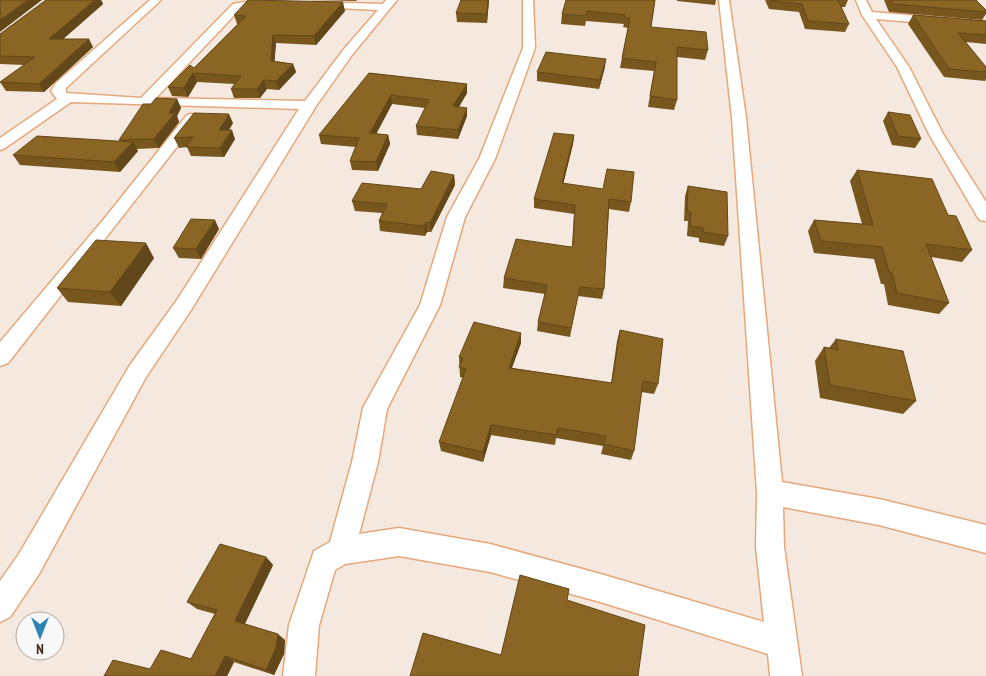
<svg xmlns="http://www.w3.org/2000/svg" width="986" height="676" font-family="'PT Sans Narrow',sans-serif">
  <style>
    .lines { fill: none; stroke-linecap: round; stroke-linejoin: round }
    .minor-casing { stroke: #e5a87b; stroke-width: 3 }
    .minor { fill: #fff; fill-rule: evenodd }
    .wall { fill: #78571f }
    .shaded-wall { fill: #614719 }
    .building { fill: #8b6524; stroke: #614719 }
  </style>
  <rect width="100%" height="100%" fill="#f5e8df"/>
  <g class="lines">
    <g class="minor-casing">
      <path id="minor" d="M150,0H161L66,88V93L141,98L233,4C245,1 269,0 278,3L277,5H256L241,8L156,98L305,101L344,49L378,10L316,7L312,6V2L383,4L386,0H397L352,55L316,106L191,310L146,377L39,574L10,617L0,622V581L19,554L130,365L177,300L299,109L71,102L5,148L0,150V138L57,99L51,91L56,83Z
        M523,0H533L535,48L495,159L465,217L440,305L387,409L378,462L359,534L399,528L490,544L597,573L764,622L756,547L757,493L732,118L719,0H729L746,118L782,482L879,499L986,525V553L879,525L783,507L784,547L802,676H770L768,654L597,601L490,572L399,556L345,564L335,570L319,625L315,676H283L289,625L314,551L330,542L352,462L363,408L420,305L447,217L479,159L523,48Z
        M856,0H866L872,12L986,22V28L876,19L909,67L943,134L986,202V221L980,220L977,216L929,134L897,67L862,15Z
        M192,114L197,115L199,118L197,121L8,363L0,366V342L104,219L187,115Z"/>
    </g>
    <use href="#minor" class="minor"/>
  </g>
  <path class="wall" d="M46,0H101L103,4L63,39L93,47L44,92L6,91L0,82L24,65L0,64V34Z
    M312,0H357L356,1Z
    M489,0L487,23L457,22L456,13Z
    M655,0L651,27L708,50L705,60L677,57V100L674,110L648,107L654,71L620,68L628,28L623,27L624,24L586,21L585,26L561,24L562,14Z
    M677,0H716L715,5L677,1Z
    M765,0H848L845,7H841L849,24L845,32L805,29L799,12L769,9Z
    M884,0H976L986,10V14L982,20L889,12Z
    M345,11L316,45L276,43L274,61L293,64L296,72L279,90L267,89L260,98H234L231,89L234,84L197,82L188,97L172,96L168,87L194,68L238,24H237L234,15Z
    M913,15L986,21V44L966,42L986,67V79L985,81L944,77L908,24Z
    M605,67L599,89L537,81V72Z
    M369,73L467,84V93L459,107L467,116L458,139L417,135L416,126L425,108L392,104L376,134L388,135L390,144L378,171L352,170L350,161L356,147L321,144L319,135Z
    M177,99L181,108L177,116L179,122L159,148L136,149L138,151L120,172L20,165L13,155L120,141L119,140L151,104Z
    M888,112L921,139L915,148L892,145L883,121Z
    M233,123L229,130L235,139L224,157L191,156L187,147L179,148L174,138Z
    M574,135L573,144L563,184L631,202L629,212L609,209L604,289L602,299L578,296L570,337L537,331L538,322L545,294L503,288L504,278L572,246L574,214L534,208V199Z
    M857,170L948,215L972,250L962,262L931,257L949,303L939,314L888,305L884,284H881L874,259L814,253L808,231L814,220L862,224L850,181Z
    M454,175L455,185L431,232H427L425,236L380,231L379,221L382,213L355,211L352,201L421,189Z
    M688,186L728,236L724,246L699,242V238L687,236L688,221H684L685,196Z
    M219,229L201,259L179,258L173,248Z
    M154,258L121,306L68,302L57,288Z
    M620,330L658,384L654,394L641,392L634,451L631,460L601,454L603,446L556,438L555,445L491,435L483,462L441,451L439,442L463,378L460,377L459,357L521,333V343L512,368L611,383L617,341Z
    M836,339L916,401L903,414L820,398L815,361L824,347L829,348Z
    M266,557L273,565L245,624L285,640L284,654L274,675L234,662L227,676H104L150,669L191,659L215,614L197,609L187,602Z"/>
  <path class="shaded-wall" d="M28,0H42L0,32V20Z
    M95,0H101L103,4L54,47L49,39Z
    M488,0H489L487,23V14Z
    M343,2L345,11L316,45L314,36Z
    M273,35L276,43L274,70L271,61Z
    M89,39L93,47L44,92L39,84Z
    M606,59L605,67L599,89L600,80Z
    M293,64L296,72L279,90L276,81Z
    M193,73L197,82L188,97L184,88Z
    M264,80L267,89L260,98L257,89Z
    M467,84V93L454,115L453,106Z
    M391,95L392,104L372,142L370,133Z
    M177,99L181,108L177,116L179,122L159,148L154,139Z
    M467,108V116L458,139V130Z
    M229,114L233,123L223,139L219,130Z
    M232,130L235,139L224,157L220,148Z
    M388,135L390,144L378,171L376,162Z
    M574,135L573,144L561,193L562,183Z
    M133,142L138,151L120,172L114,162Z
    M454,175L455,185L431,232L430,223Z
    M215,220L219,229L201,259L196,249Z
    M426,222L427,232L425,236L424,226Z
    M146,243L154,258L121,306L110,292Z
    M521,333V343L508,378L509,368Z
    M491,425V435L483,462V452Z
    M266,557L273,565L243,627L235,621Z
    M278,634L285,640L284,654L274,675L266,670Z
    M225,656L234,662L227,676H215Z"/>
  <path class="building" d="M0,0H28L0,20Z
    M46,0H95L49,39H89L39,84L0,82L35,57L0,56V34Z
    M248,0L343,2L314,36L273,35L271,61L293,64L276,81L264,80L257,89H231L241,76L193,73L184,88L168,87L190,65L194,68L246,16L234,15Z
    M461,0H488L487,14L456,13Z
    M566,0H655L651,27L706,32L708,50L677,47V100L650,96L656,62L622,58L630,18H624L625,15L587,11L586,16L562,14Z
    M771,0H838L849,24L808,21L802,4L771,1Z
    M891,0H976L986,10V12L893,4Z
    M913,15L986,21V35L958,33L986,67V72L949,69Z
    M546,52L606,59L600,80L537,72Z
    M369,73L467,84L453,106L467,108L458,130L416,126L429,100L391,95L370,133L388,135L376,162L350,161L359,138L319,135Z
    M156,98L177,99L169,113H175L154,139L119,140L143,104H151Z
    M888,112L910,115L921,139L898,136Z
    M194,113L229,114L219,130H232L220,148L186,147L193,137L174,138Z
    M554,133L574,135L562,183L603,189L607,169L634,172L631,202L609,199L604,289L580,287L571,328L538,322L547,285L504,278L516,239L571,247L573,245L575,205L534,199Z
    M37,136L133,142L114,162L13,155Z
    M857,170L932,179L948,215L956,216L972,250L926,244L949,303L897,293L892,273L889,272L882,247L821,241L814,220L873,225Z
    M431,171L454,175L430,223L426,222L424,226L379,221L387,204L352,201L362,183L421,189Z
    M688,186L727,192L728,236L703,232V228L690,226L691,212L687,211Z
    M191,219L215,220L196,249L173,248Z
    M96,240L146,243L110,292L57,288Z
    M474,322L521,333L509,368L612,383L620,330L663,339L658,384L643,381L634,451L604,444L606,436L558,428L556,435L491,425L483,452L439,442L466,369L459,367L463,358L459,357Z
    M836,339L903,351L916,401L830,385L824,347L838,350Z
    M220,544L266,557L235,621L278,634L276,648L266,670L225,656L215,676H104L113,660L150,669L161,650L191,659L217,610L187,602Z
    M520,575L569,589L567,600L645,625L638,676H410L423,633L501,655Z"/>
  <g transform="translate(40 636) rotate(180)"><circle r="24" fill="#f8f8f8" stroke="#b0a69e"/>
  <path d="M0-4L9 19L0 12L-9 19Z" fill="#2c84b3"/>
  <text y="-8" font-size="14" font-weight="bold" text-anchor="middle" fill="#432a18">N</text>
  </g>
</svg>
